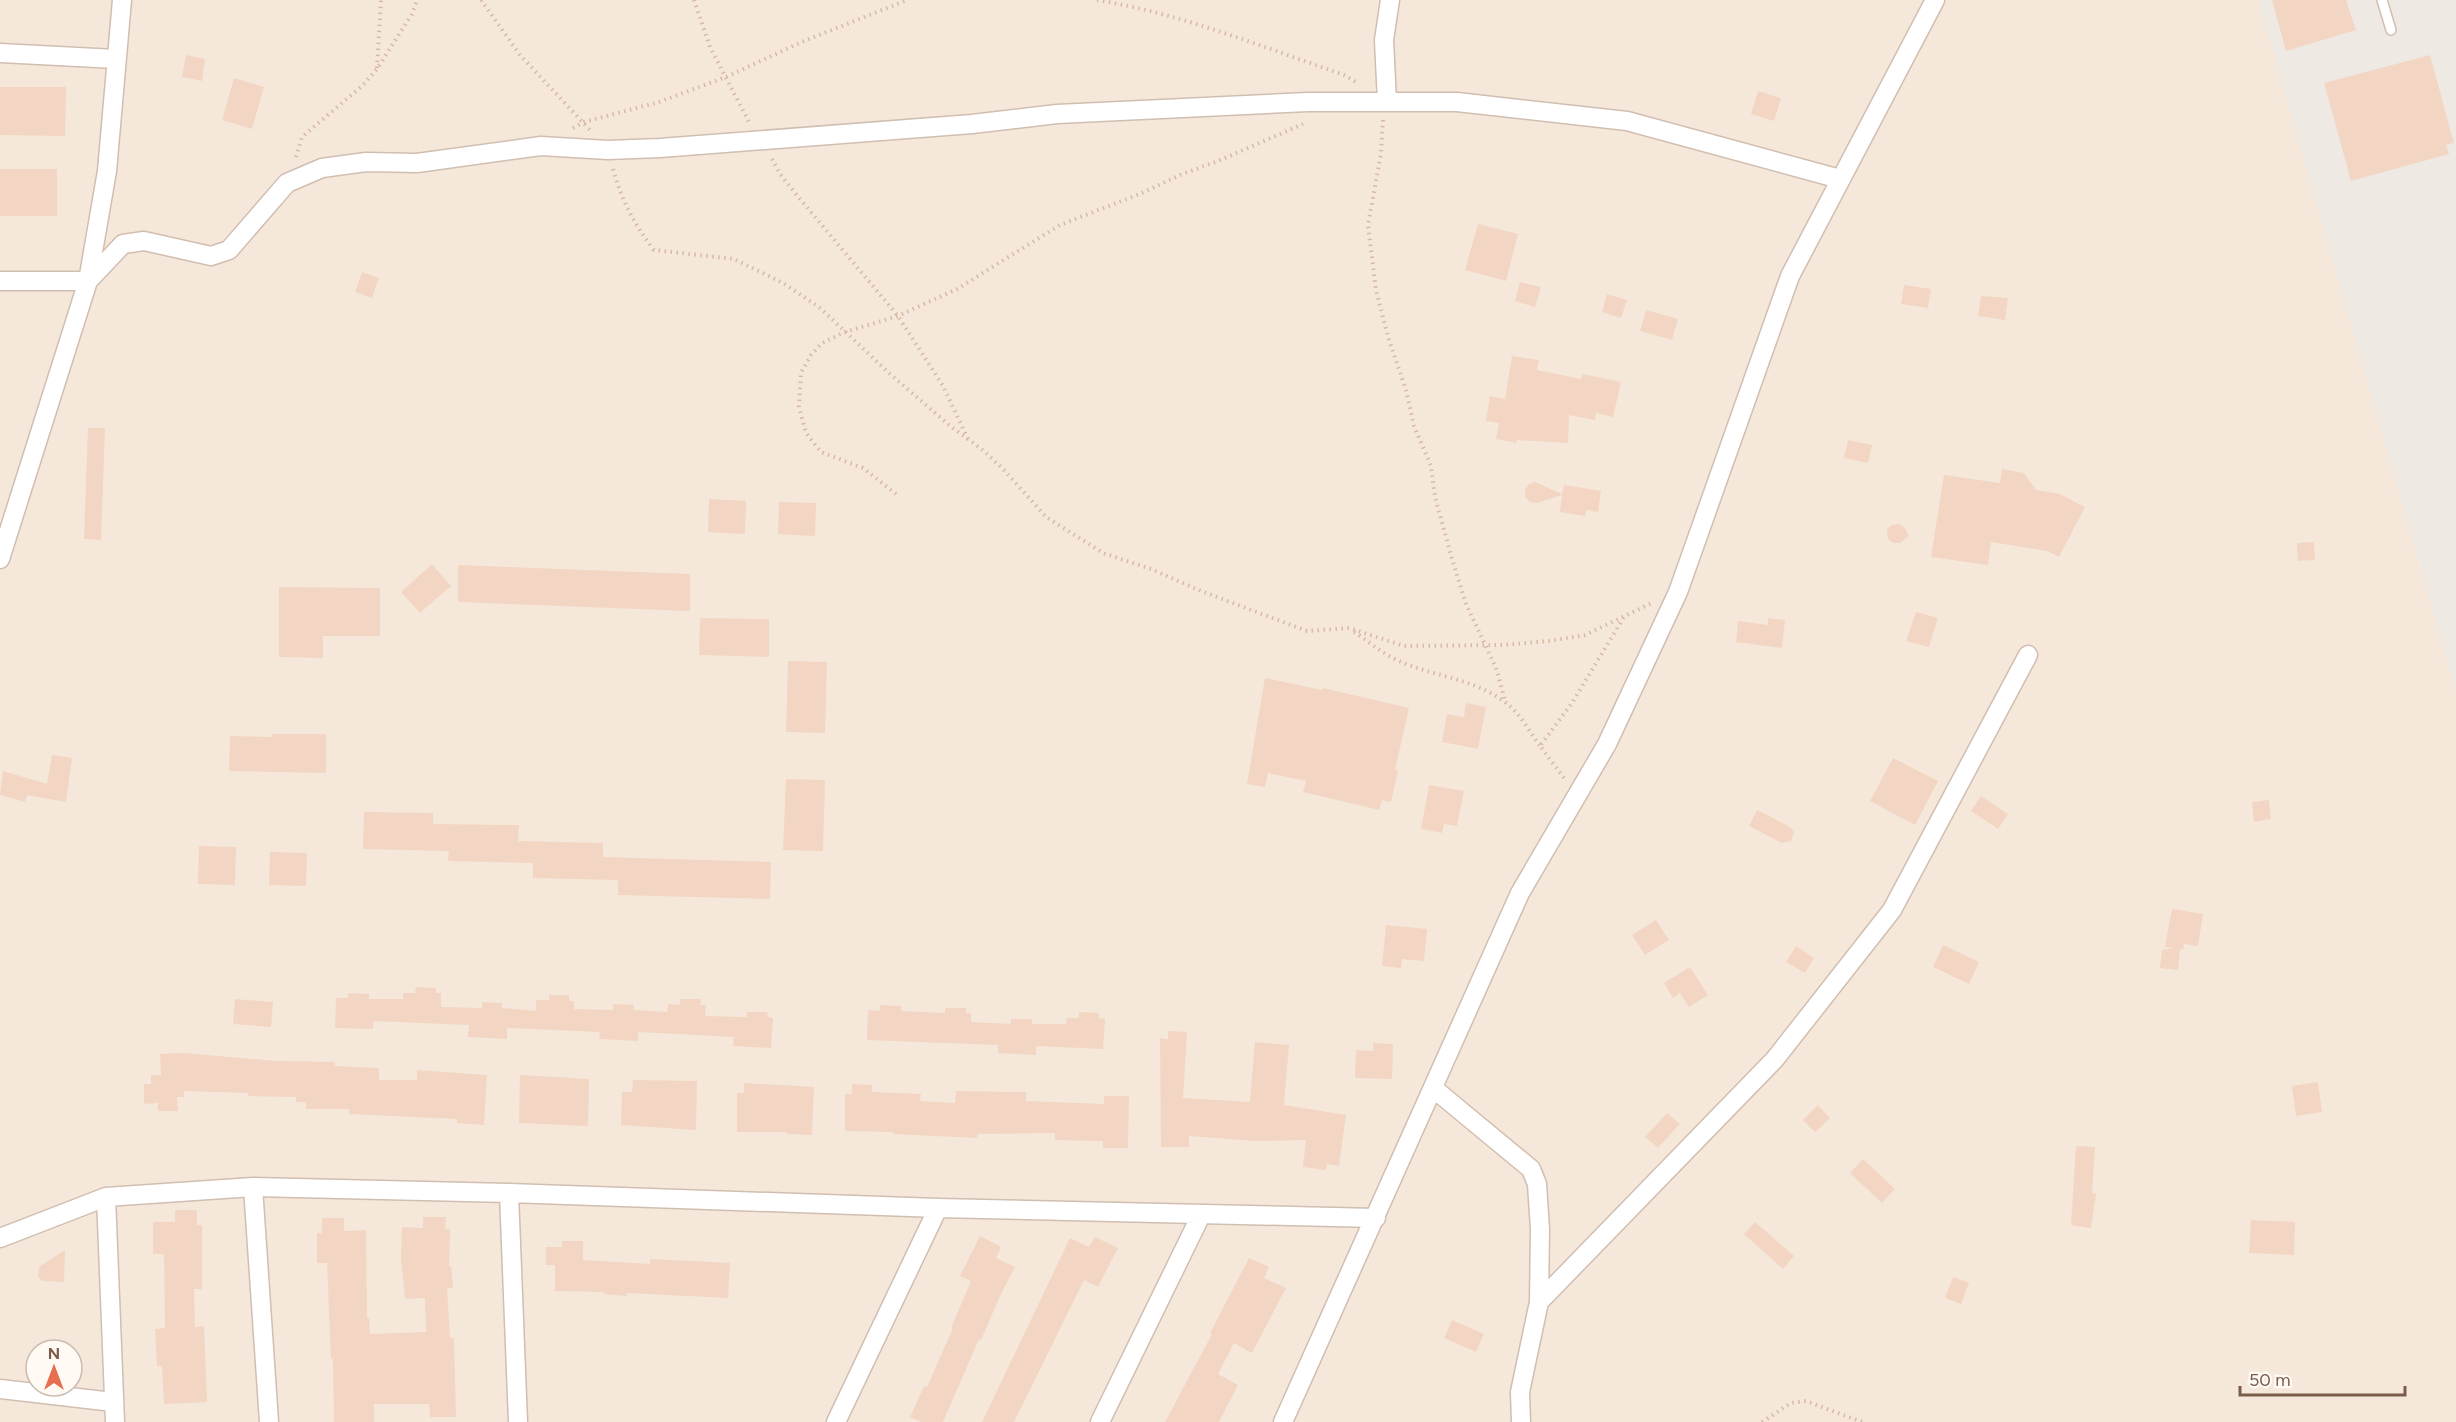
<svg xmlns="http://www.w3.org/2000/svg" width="2456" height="1422" font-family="Figtree,sans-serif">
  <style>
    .residential { fill: #f5e8da; fill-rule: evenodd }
    .industrial { fill: #efe9e4 }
    .building { fill: #f3d5c3 }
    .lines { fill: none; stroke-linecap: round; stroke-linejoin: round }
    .lane-casing { stroke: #d1beb0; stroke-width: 12 }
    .street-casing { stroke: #d1beb0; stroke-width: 21 }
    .path { stroke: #d9b8a5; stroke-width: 4; stroke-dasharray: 1.5 4.5; stroke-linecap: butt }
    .lane { stroke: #fff; stroke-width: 9 }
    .street { stroke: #fff; stroke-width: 18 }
  </style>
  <rect width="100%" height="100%" fill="#fdf6ec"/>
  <path class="residential" d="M0,0H2258L2456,691V1422H0ZM36,1350H72V1386H36Z"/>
  <path class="industrial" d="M2258,0H2456V691Z"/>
  <path class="building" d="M2272,0H2346L2356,30L2286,51Z
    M186,55L205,59L202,81L182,77Z
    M2430,55L2454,143L2446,145L2449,154L2351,181L2324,83Z
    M234,78L264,87L252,129L222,120Z
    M0,87H66L65,136L0,135Z
    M1758,91L1781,98L1774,121L1751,114Z
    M0,169H57V216H0Z
    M1478,224L1518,234L1506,281L1465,270Z
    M362,272L379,278L372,298L355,292Z
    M1520,282L1541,287L1535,307L1515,301Z
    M1904,285L1931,289L1928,308L1901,304Z
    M1607,294L1627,300L1621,318L1602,312Z
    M1981,296L2008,298L2005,320L1978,316Z
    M1646,310L1678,319L1672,340L1640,331Z
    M1512,356L1539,360L1537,370L1581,379L1583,374L1621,382L1613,417L1596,413L1595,420L1569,415L1568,443L1517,440L1516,443L1496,439L1499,423L1486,421L1490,396L1505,399Z
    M88,428H105L101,540L84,539Z
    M1848,440L1872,445L1868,463L1844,458Z
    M2002,469L2024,473L2036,490L2060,494L2085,507L2059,557L2047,551L1991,542L1988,565L1931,557L1944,475L2000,483Z
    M1535,482L1562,494L1564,485L1601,491L1598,512L1586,510L1585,516L1560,512L1562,495L1537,503L1530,502L1525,497V490L1529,484Z
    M709,499L746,501L745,534L708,532Z
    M779,502L816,503L815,536L778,534Z
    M1899,524L1904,527L1909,536L1900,543H1893L1888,539L1887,529L1892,525Z
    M2314,542L2315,560L2298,561L2297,543Z
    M432,564L451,586L420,613L401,592Z
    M458,565L690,574V611L458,602Z
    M279,587L380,588V636H323V658L279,657Z
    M1916,612L1938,618L1929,647L1906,641Z
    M700,618L769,619V657L699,655Z
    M1768,618L1785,620L1782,648L1736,642L1738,621L1768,625Z
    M788,661L827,662L825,733L786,732Z
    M1265,678L1322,690L1323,688L1409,708L1395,770L1398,771L1391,802L1382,800L1379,810L1303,792L1306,781L1268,773L1265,787L1247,784Z
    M1466,703L1486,707L1478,749L1442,742L1447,714L1464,717Z
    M272,734H326V773L229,771L230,736L272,737Z
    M52,755L72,758L66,802L27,795L25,802L0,795L3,771L47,784Z
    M1893,758L1938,781L1915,825L1870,801Z
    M786,779L825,780L823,851L783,850Z
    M1429,785L1464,791L1457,826L1444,824L1442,833L1421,829Z
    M1981,796L2008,814L1998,829L1971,811Z
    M2269,800L2271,819L2254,822L2252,802Z
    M1757,810L1790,827L1794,832L1791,841L1782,843L1749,826Z
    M364,812L433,813V824L519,825L518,841L603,843V857L771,862L770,899L618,895V880L533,878V863L448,861L449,851L363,849Z
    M199,846L236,847L235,885L198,884Z
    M270,852L307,853L306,886L269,885Z
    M2172,909L2203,914L2198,946L2184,944L2183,950L2180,949L2178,970L2160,968L2162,950L2174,948L2165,947Z
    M1656,920L1669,940L1645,955L1632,935Z
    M1386,925L1427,929L1424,961L1402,959L1401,968L1382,966Z
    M1943,945L1979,962L1969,984L1933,967Z
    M1796,946L1814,958L1805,973L1786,962Z
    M1690,967L1708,995L1689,1007L1680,993L1673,998L1664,983Z
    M416,987L436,988V993H441V1007L482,1008V1002L502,1003V1008L536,1011V1000H549V995H569V1001H574V1009L613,1010V1004L634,1005L633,1010L667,1012L668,1004L680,1005V999H701L700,1005H706L705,1016L747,1017V1012H768L767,1017L773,1018L771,1048L733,1046L734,1037L638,1032V1041L599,1039L600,1032L507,1028V1039L468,1037L469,1025L373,1021V1029L335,1028L336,998H348V993L369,994V999H403V993H415Z
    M235,999L273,1002L271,1027L233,1024Z
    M880,1005L901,1006V1011L945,1013V1008H966V1013H971V1022L1011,1024V1019H1032V1024H1066L1067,1018H1079V1012L1099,1013V1018L1105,1019L1103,1049L1036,1046V1055L998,1053V1045L867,1040L868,1010L880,1011Z
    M1168,1031L1187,1032L1183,1098L1250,1102L1255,1042L1289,1045L1284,1105L1346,1115L1339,1166L1327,1164L1326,1170L1303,1167L1306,1140L1254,1141L1189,1136V1147H1161L1160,1038L1168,1039Z
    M1373,1043L1393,1044L1392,1079L1355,1078L1356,1050L1373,1051Z
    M183,1053L276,1061L335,1062V1066L379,1068V1080H417V1070L487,1075L484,1125L457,1123V1119L349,1114V1109H306V1102H296V1097L248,1096V1093L184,1091V1097H177L178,1111H158V1103L144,1104V1084H151V1075H161L160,1054Z
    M520,1075L589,1079L588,1126L519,1123Z
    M633,1080L697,1081L696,1130L621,1125L622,1092H632Z
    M2318,1082L2322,1112L2296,1116L2292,1086Z
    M744,1083L814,1087L812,1135L787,1134V1132H737V1093H744Z
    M852,1084L872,1085V1092L921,1094L920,1101L955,1103L956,1091L1026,1092V1101L1104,1104V1096H1129L1128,1148H1103V1141L1055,1140V1133L977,1134V1138L893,1134V1132L845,1131V1094H852Z
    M1818,1105L1830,1118L1815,1132L1803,1120Z
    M1667,1113L1680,1124L1658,1148L1645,1137Z
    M2076,1146L2095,1147L2092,1193L2096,1194L2091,1228L2071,1225Z
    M1863,1159L1895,1189L1882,1203L1850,1173Z
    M175,1210H197V1225H202V1289H194L195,1327L204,1326L207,1402L164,1404L162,1366H157L155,1329L165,1328L164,1254H153V1222H175Z
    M423,1217H446L445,1229H450L449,1267L451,1266L453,1288H447L450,1338H454L456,1417H430L429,1404H374V1422H334L333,1359H331L327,1263H317V1233H322V1218H344V1231L366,1230L367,1318H369L370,1334L426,1332L425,1298L405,1299L401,1258L402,1227L423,1228Z
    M2251,1220L2295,1222L2294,1255L2249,1253Z
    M1755,1222L1794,1256L1783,1269L1744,1234Z
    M980,1236L1001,1247L996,1258L1015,1267L1000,1296L981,1340L979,1339L943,1422H921L910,1417L924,1386L927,1387L953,1328H951L971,1281L960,1276Z
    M1095,1237L1118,1248L1098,1287L1084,1280L1014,1422H982L1070,1238L1089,1247Z
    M562,1241H583V1260L650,1264V1259L730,1263L728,1298L627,1293V1296L604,1294V1292L555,1291V1265H546V1247H562Z
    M65,1250L64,1282L42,1281L38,1276L39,1267Z
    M1249,1258L1269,1267L1264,1278L1286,1288L1252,1353L1234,1343L1218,1374L1238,1385L1219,1422H1165L1212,1334L1210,1333Z
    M1953,1277L1969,1283L1961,1304L1945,1298Z
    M1452,1320L1484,1334L1476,1352L1444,1338Z"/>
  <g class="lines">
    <g class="lane-casing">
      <path id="lane" d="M2382,0L2391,30"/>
    </g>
    <g class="street-casing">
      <path id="street" d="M0,53L116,59
        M1387,102L1384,40L1390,0
        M0,281H88L123,244L144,241L211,256L229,250L287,183L322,168L366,162L417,163L541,146L608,150L660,148L972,124L1057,114L1308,102H1457L1627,121L1840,179
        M0,559L88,281L107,171L122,0
        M1433,1088L1531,1169L1537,1184L1540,1229L1539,1302L1520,1392L1521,1422
        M253,1187L269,1422
        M509,1193L518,1422
        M0,1238L106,1197
        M1539,1302L1775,1059L1892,910L2028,655
        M0,1389L113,1402
        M115,1422L106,1197L253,1187L509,1193L938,1208L1376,1218
        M836,1422L938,1208
        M1100,1422L1201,1215
        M1283,1422L1520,893L1607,744L1678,592L1790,276L1935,0"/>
    </g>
    <path class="path" d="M481,0L520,55L590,130
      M694,0L710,47L749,122
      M1097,0C1182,14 1263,47 1344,75L1356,82
      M377,68L381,0
      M1383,120L1381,153L1368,225L1376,290L1388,337L1406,390L1414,426L1431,466L1435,497L1452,559L1466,604L1496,668L1506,703
      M573,128L584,122L659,102L726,77L804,41L907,0
      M296,157L302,137L363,85L377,69L412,14L417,0
      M772,159L780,174L800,199L898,316L943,386L968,439
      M613,169C622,201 634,224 654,250L734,259L783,283L819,307L889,373L949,425L984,451L1005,471L1046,517L1103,553L1151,569L1201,591L1307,631L1349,628L1404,646L1503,645L1549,641L1585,635L1652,603
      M896,494L863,468L821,452L806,433L799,407L801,373L811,355L822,343L845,332L898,316L957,289L1060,225L1142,193L1180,175L1218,161L1303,124
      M1354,632C1367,640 1379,651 1393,658C1430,677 1469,676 1505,702C1520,713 1529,731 1540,746
      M1564,778L1540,746L1572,703L1624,617
      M1762,1422L1791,1403L1806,1401L1862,1422"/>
    <use href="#lane" class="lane"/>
    <use href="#street" class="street"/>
  </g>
  <g transform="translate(54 1368)"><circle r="28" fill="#fffaf3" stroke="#cabbb1" stroke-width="1.5"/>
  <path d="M0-4.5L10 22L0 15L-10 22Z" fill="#e76f51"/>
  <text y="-9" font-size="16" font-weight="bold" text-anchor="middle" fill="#7a5c4d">N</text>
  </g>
  <path d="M2240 1386v9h165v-9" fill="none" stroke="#7a5c4d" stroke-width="3"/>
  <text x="2249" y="1386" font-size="18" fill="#7a5c4d" stroke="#fffaf3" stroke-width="4.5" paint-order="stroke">50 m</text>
</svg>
